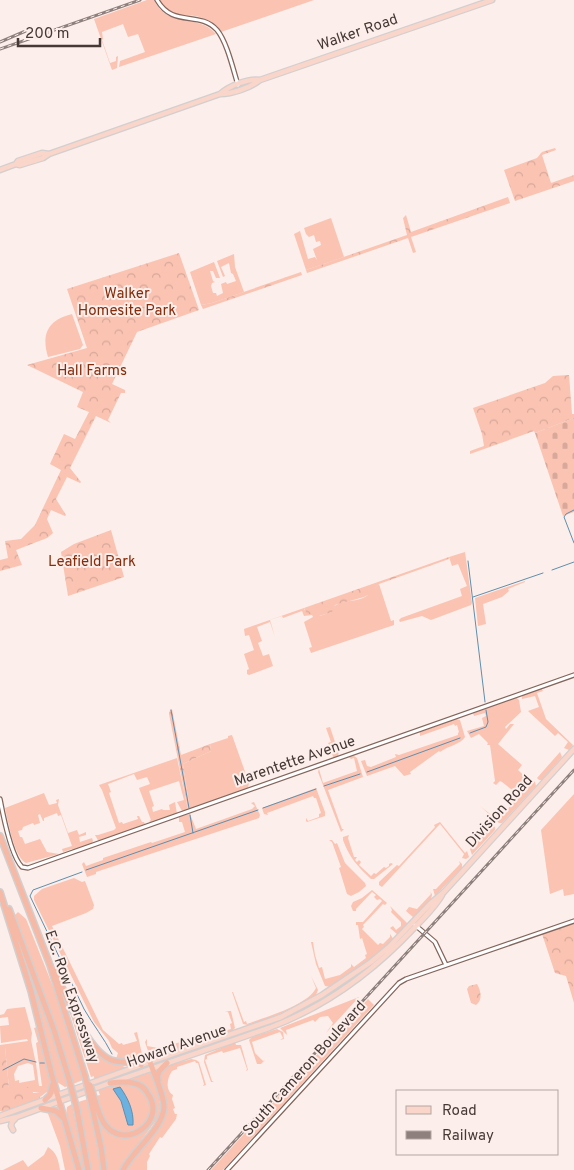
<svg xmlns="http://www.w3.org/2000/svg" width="574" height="1170" font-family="Overpass,sans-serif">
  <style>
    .grass { fill: #fac3b2; fill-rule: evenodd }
    .forest { fill: url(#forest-crowns) }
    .cemetery { fill: url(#cemetery-stones) }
    .water { fill: #6bb2e1; stroke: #608ead }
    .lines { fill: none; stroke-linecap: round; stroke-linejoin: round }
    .stream { stroke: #608ead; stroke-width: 1 }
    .minor-casing { stroke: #82655c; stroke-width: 5.5 }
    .major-casing { stroke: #d3cfcf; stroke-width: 7 }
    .highway-casing { stroke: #d3cfcf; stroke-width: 8 }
    .minor { stroke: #fff; stroke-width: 3 }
    .major { stroke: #fad5c9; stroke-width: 4.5 }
    .highway { stroke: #f6b9a5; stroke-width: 5 }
    .rail-casing { stroke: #8e807c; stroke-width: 3 }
    .rail { stroke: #fceeea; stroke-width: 1; stroke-dasharray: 4; stroke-linecap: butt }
    .highway-bridge-casing { stroke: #d3cfcf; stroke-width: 8; stroke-linecap: butt }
    .highway-bridge { stroke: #f6b9a5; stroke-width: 5 }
    .labels { text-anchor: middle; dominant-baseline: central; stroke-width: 4; stroke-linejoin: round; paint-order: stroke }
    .street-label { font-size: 15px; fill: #463935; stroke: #fceeea }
    .park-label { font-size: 15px; fill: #852c0b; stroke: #fceeea }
  </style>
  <defs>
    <pattern id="forest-crowns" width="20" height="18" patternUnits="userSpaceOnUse" patternTransform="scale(1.25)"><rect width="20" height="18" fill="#fac3b2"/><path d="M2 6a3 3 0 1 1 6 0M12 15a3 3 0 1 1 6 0" fill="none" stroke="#d8a89a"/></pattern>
    <pattern id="cemetery-stones" width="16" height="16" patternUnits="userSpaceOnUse" patternTransform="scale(1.25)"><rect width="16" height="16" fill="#fac3b2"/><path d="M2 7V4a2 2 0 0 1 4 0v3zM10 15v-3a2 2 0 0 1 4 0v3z" fill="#d8a89a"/></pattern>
  </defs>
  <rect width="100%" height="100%" fill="#fceeea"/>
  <path class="grass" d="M147,0H154C169,30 197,12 216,34L119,67L120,61L145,52L138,34L128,37L123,24L102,32L103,39L102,40L110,63L116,61V57L118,56L117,68L112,70L94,19Z
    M159,0H314L221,32C216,27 212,22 205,19C185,10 177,24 159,0Z
    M331,218L344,257L306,270L294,234L300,231L308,259L315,257L317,260L313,249L321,245L320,241L316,242L314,235L309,237L306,234L304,228Z
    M234,254L235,267L244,292L212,303L201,305L190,272L214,262L220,278H216L213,271H210L213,281L215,282L212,283L211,286L213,293H216L217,296L223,293L221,284L226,282L227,284L236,281L233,274L231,273L229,263L221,267L225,276L223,277L217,261Z
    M72,314L83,345L80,349L48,357C41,334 48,320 72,314Z
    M465,552L472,603L471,605L431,620L422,616L400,622L399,620L401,618L462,596L460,589L467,586L458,564L452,566L449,557Z
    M525,581V582L508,589L509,591L502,597L483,604L486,624L478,626L475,598Z
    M379,584L391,621L394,620V625L311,653L309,648L312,647L304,622L313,617L312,615L304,616L302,611L283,618L282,616L270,620L275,637L270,622L257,627L262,641L258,643L263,656L269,654L273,666L249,675L247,674V670L249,669L244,654L254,650L249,635L245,636L244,629L304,608L305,611L320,616L331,612L332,608C340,600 353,602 363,598C370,595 373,589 379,584Z
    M541,688L543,691L537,693L546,719L573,745L569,750L564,748L568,742L558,733L555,736L528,711L539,707L535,696L522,699V695Z
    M516,697L519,700L521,712L505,727L506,729L510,724H514L498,744L522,765L518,770L532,783L534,781L535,782L536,786L502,823H499L480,806L495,818L497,817L499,818L520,796L502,782L500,781L496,785L493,783L495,781L490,745H487L488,743L479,734L471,738L467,731L484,726L482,718L486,716L485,713L474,716L473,713Z
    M456,719L460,720L465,737C461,744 448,746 440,752L439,751L410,772L411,774L404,776L395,766L367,776L361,761L365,760L367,766L371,767L396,757L395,754L399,755L458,735V733L459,732L457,725L455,726L454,724L420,736V732Z
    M330,727L337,748H339L338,758H335L333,757L332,753L334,752L332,746H330L328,743L331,742L326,728Z
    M232,735L249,783L248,788L190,810L183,764L211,751L210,744L228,738V736Z
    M560,752L562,757L542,780H539L537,778Z
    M354,756L357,758L363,777L328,790L342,829H344L341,832L318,772L319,769L323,783L357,771L354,758L351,759L349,757Z
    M177,758L188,810L182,811L177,802L184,800L179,781L149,791L154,806L152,807L153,812L162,809L163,810H170L169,805L175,802L177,814L152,823L149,821L151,820L139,788L150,784L147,777L137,780L134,774L108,784L111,792L109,793L119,823L122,822L123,824L138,819L137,816H139L142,822H144L145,824L99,842L95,835H98L114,830L116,828L102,790L99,785Z
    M316,788L325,812V816L307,822L306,821V818L308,821L319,817V814L321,813L316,798H314L313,796L267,813L268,815L264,814L262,808Z
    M44,793L49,805L57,803L56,800L59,799L58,805L68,833L77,830L79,835L86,832V835L79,837L80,842L92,838L93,841L92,843L73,850L72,849L63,852L62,849L72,846L61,815L58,816L57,813L44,818V821H43L40,814L38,815L40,823L34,825L33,823L23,827L22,830L18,831L20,837H22L25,844L40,839L47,852L59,854L26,863C14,857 8,821 5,808Z
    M574,794V894L564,896L563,889L550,894L541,830Z
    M254,802L260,815L259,818L96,872V874L87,877L82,864L84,862L86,866L103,860V858L151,842L152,843L185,832L182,822H179V817L190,814L196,829L252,809L255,806L251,803Z
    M440,822L465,853L467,851L469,857L466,859L462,858L464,854L440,824L382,887L379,885V882L397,865L399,866L435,827L434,825Z
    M493,826L495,827V830L472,855L470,849L478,842L476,840L478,838L480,839Z
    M349,835L348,838L354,857H357L355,860L357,862L359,860L361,862L359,865L371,876L374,873L376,874L384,867L386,868L389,866V864L391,863L393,864L374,879H371C358,867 349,857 343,840V837Z
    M329,840H332L335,844L337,843L345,863L365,883L366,886L359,892L351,896L347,894L339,868L341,867L332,842Z
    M459,861L462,864V868L435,896L433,889H436L460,864Z
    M74,878L82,882L85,881L94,905L93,909L86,913L52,926L103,1030L119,1044L122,1043L123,1045L137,1041L134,1033L137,1032L142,1054L139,1055L140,1060L127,1062L125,1059L122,1061L116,1059L118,1053L112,1048L109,1041L94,1022L34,900V896L42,889Z
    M372,890L387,903L385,905L383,904L363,925L364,927L362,929L378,945L380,943L383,944L390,937V934L394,940L375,957L331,987L325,986L316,964L311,942H313L315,955L319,968L322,967L325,979L340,975L351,967V964L354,967L366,958L365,955L367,954L362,938L360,939L358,925H356V922H363L382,901L380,899L377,900L374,897L376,895L372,892L356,909V911H353L351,906L353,902L362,898Z
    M430,892L432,894C432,903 421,913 413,917L406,911L409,907L417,909L431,894Z
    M390,906L407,923V927L398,935L390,928L393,926L396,930L401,926V922L391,912L392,910Z
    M18,912L26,919L62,1009L83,1080L73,1084L51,1016L14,916Z
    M22,952C39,996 57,1040 68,1086L65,1087L57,1082L54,1075Z
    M52,970L90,1044L126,1068L94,1079V1076L91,1077L71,1016Z
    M311,976L318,990L316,995L280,1014L254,1024L253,1023L248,1025L243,1024L232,992H233L244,1022L246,1021L247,1024C265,1017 307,1006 316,988Z
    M359,997L326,1033L333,1023L328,1016L320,1017L315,1022L313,1020L286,1030L287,1035L280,1028Z
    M368,999L374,1005L223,1170H211Z
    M25,1007L32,1033L31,1040L36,1064L39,1086H42L36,1043L38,1042L34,1028L37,1027L52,1085L51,1091H48L40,1097V1093L9,1088L5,1047H0V1045L28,1041L27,1039L1,1043L0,1026L9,1025L8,1017L0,1018V1015L4,1014L7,1009ZM28,1063L33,1065L35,1080L19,1083V1080L15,1081L14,1074L18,1066Z
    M229,1011H231L235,1028L231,1032L154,1057L152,1054H149L145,1042L147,1039V1046L158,1048L231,1029L230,1024L232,1023L228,1012H225Z
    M277,1029L283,1032L284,1039L280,1040L283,1038L280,1032L252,1042L255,1053L263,1061L265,1060L261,1064H257L249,1040L252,1037Z
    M235,1042L236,1045H241L248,1070L246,1071L247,1069L240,1048L223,1053L222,1051L207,1056V1059L205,1060L212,1081L214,1082H211L204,1062L205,1055Z
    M191,1059L196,1060L199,1062L206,1085L203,1086L204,1084L198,1063H196L195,1061L177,1067V1069L172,1071C167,1078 165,1090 173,1095L172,1099L175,1108L173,1109L175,1114H177L176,1119L162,1138L160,1137L149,1154L150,1156L147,1162V1170H126C136,1152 154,1139 163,1121C171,1103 149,1078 166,1067C172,1062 184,1062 191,1059Z
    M149,1072L151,1073C156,1088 164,1103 158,1118L131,1154L121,1170H107L98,1121C115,1140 138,1145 152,1120L149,1092L127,1080Z
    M121,1083C180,1089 138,1154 110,1127C101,1119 99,1106 96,1096L100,1095L98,1090Z
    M88,1099L102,1170H91L78,1102Z
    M72,1104L85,1170H81L65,1116L66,1115L67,1107Z
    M47,1111L57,1114L61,1118L77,1170H65L60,1146Z
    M48,1147C57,1153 58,1159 60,1170H3L23,1160L28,1167L44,1155Z"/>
  <path class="forest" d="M555,148L556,150L542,155L551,183L574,175V181L515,201L504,170L537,158L542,152Z
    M508,197L510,203L411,237L416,252L413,253L408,238L307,273L306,270L407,235L403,218L406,215L411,232Z
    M179,253L199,310L137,332L112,384L125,390V393H121L108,420L111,423L96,416L70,468L81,482L80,483L67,477L56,499L66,515L65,516L51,510L47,519L53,533L47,538L16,550L22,565L0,571V560L8,558L5,541L21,539L35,525L61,470L50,464L64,434L75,439L89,412L77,407L83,392L27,365L87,348L67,289Z
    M301,272L302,275L203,309L201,305L212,303Z
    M569,375L572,414H574V418L535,433L534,431L470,454V451L484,446L482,434L473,408L545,383L553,376Z
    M111,530L124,577L68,596L61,552L74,544Z
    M449,557V559L379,584L370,594L364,597L335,605L332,612L316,617L311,614H307L304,608Z
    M172,709L181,755L210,744L211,751L183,764L190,810H188L169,714L170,710Z
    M574,923V1003L566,976L555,973L542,934Z
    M477,984C481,991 483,1000 476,1005L471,1003L467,989L469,986Z
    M0,1047H5L9,1088L32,1087L33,1093H40V1100L3,1112L0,1111Z"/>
  <path class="cemetery" d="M574,418V512L563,516L535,433Z"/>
  <path class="water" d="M120,1087C128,1098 134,1111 133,1125H128L121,1101L113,1089Z"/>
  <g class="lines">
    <path class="stream" d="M574,510L566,514L564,517L574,543
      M468,561L485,702
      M552,570L574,562
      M473,597L543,573
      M171,710L189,808
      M470,733L486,727L488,722L486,710
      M367,772L460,738
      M324,786L360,774
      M263,808L316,789
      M190,815L193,833
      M86,870L258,810
      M82,872L33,890L30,896L84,1009C93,1025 104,1038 112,1054
      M40,1063H45
      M3,1070L24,1059L36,1062"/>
    <g class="minor-casing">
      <path id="minor" d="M157,0C173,28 199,10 217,30C227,42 233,69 238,85
        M0,799C3,815 11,856 22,867L28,868L574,675
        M415,925L435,942L446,965
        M227,1170L399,983L406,979L574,921"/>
    </g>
    <g class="major-casing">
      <path id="major" d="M220,94C229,86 248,78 260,80
        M16,164L20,165L43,158L49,154L220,94C232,94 250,88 260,80L492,0
        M0,170L16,164L18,161L42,153L49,154
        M0,1116L141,1065L281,1017L322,995L371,962L389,947L430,904L444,892L574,749
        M0,1121L17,1117L110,1083L269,1028C325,1007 374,971 415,927C425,917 435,907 442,895
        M13,1130L11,1126L12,1122L15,1119"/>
    </g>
    <g class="highway-casing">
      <path id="highway" d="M0,836L50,965L85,1076
        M0,892L31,991L52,1076L79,1170
        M9,909L54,1030L69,1079
        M54,970C66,994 86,1049 111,1060C120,1063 129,1062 138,1063L141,1065
        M158,1080C156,1072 162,1068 167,1063
        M45,1100L50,1095L53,1084
        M95,1101C98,1110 100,1119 106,1126C127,1150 167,1121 148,1094C145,1088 139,1084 133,1083C126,1081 118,1082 110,1083
        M91,1102L101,1147L104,1170
        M41,1108L56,1111L63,1118
        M77,1110L88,1170
        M123,1170C133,1150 163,1129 164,1107C164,1095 154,1074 150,1062"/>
    </g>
    <use href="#minor" class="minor"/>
    <use href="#major" class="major"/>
    <use href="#highway" class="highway"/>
    <g class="rail-casing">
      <path id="rail" d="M0,42L28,30
        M0,49L140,0
        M208,1170L574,770"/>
    </g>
    <use href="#rail" class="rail"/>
    <g class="highway-bridge-casing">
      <path id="highway-bridge" d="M85,1076L91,1102
        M69,1079L77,1110
        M90,1085L95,1101"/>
    </g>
    <use href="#highway-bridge" class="highway-bridge"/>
  </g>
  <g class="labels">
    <g class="street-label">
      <text transform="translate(358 33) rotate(-19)">Walker Road</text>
      <text transform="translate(295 762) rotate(-19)">Marentette Avenue</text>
      <text transform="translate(500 812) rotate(-48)">Division Road</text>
      <text transform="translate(71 997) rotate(71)">E.C. Row Expressway</text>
      <text transform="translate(177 1047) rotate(-19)">Howard Avenue</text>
      <text transform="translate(305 1069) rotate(-48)">South Cameron Boulevard</text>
    </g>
    <g class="park-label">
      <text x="127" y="294">Walker<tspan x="127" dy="17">Homesite Park</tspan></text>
      <text x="92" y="371">Hall Farms</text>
      <text x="92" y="562">Leafield Park</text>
    </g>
  </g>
  <rect x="396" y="1090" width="162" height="65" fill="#fceeea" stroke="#b3a6a2"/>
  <rect x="406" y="1106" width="25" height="8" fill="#fad5c9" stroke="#b3a6a2"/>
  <text x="442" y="1115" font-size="15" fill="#463935">Road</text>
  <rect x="406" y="1131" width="25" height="8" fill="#8e807c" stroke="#b3a6a2"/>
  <text x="442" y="1140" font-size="15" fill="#463935">Railway</text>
  <path d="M18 38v8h82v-8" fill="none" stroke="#463935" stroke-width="2.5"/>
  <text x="25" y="38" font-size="15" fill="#463935" stroke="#fceeea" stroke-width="4" paint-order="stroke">200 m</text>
</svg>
